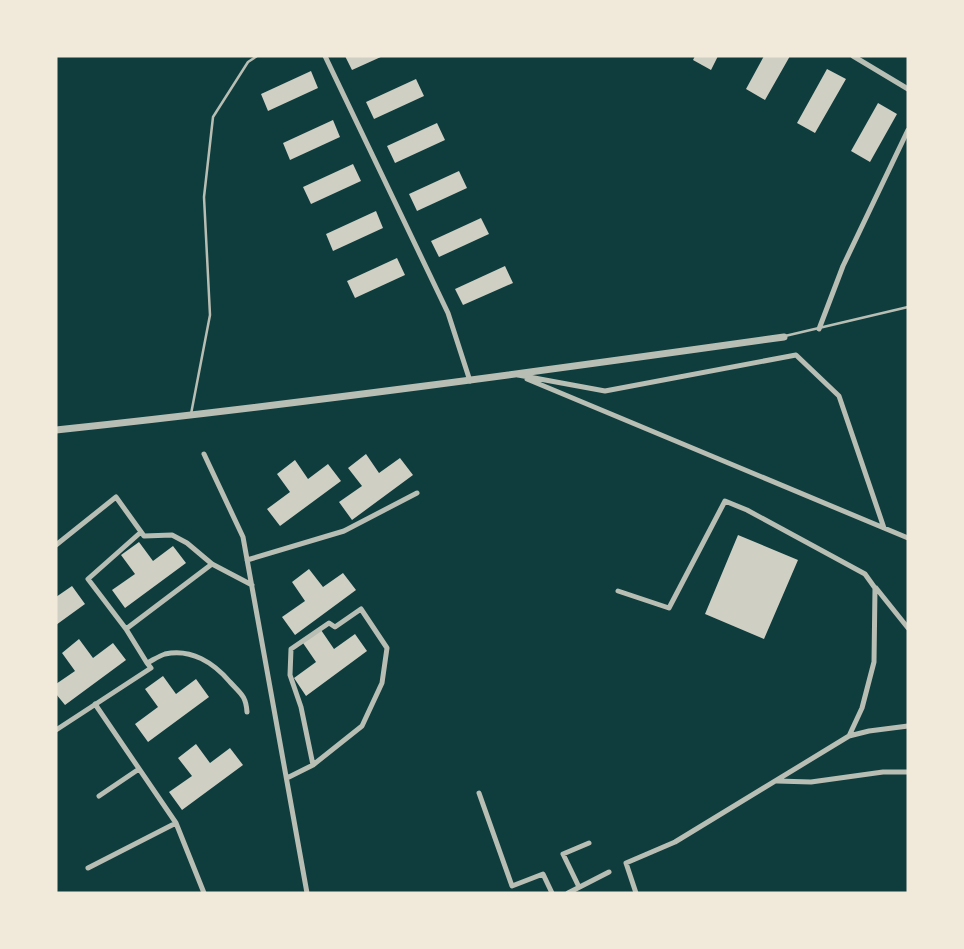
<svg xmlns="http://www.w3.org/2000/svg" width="964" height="949" font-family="Karla,sans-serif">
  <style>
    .building { fill: #cfcfc3 }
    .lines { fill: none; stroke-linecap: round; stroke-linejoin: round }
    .service { stroke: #b8beb3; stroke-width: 2.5 }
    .minor { stroke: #b8beb3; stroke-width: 5 }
    .tertiary { stroke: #b8beb3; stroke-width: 7 }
  </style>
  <rect width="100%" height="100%" fill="#0f3d3e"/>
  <path class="building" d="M345,56H383L352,70Z
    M695,56H718L711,70L693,60Z
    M764,56H790L765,100L746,89Z
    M827,69L846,79L815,133L797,123Z
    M311,71L318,88L268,111L261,94Z
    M416,79L424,96L374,119L366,102Z
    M878,103L897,114L870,162L851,151Z
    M333,120L340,137L290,160L283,143Z
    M437,123L445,140L395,163L387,146Z
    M353,164L361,181L311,204L303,187Z
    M459,171L467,188L417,211L409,194Z
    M376,211L383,228L333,251L326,234Z
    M481,218L489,234L439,257L431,241Z
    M397,258L405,275L355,298L347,281Z
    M505,266L513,283L463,305L455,289Z
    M366,454L379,473L400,458L413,475L352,520L339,502L362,486L348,468Z
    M295,460L308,479L328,464L341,481L280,526L267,509L290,492L277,474Z
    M738,535L798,560L764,639L705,614Z
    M139,542L153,561L173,546L186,563L125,608L112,590L135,574L121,555Z
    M309,569L323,587L343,573L356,590L295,635L282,617L305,601L292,582Z
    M72,586L85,604L56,625V597Z
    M321,630L334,649L355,634L367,651L306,696L294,678L316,662L303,643Z
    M79,639L93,658L113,643L126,660L65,705L56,694V684L75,671L62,653Z
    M163,676L176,694L196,679L209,697L148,742L135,724L158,707L145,689Z
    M196,744L210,763L230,748L243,765L182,810L169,792L192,776L178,758Z"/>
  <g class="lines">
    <path class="service" d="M785,336L908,307
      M191,414L210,315L204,197L213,117L248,62L257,56"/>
    <path class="minor" d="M325,56L448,313L470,381
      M853,56L908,89
      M819,329L843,266L908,130
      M518,375L605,391L796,355L839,396L884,528
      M527,379L908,538
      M204,454L243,537L307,893
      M141,532L88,579L126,629L147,663C153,660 159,656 165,654C191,648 214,663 230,682C241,694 246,696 247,712
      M56,545L116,497L144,536L172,535L187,543L212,564L252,585
      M247,560L344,531L417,493
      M876,588L908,628
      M618,591L669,608L725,501L747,510L865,574L875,588L874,662L862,708L849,736L675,842L626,863L636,893
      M126,629L212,564
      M95,704L176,823L204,893
      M56,730L151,668L147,663
      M849,736L869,731L908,726
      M287,778L313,765L362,726L382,683L387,648L361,609L335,627L329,623L291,649L290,675L301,707L313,765
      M777,781L811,782L883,772H908
      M479,793L512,886L543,874L552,893
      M99,796L139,769
      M88,868L176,823
      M579,887L563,854L589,843
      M568,893L609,872"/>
    <path class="tertiary" d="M56,430C300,404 542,371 784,337"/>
  </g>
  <rect width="964" height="949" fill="none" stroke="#f1e9da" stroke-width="115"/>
</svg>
